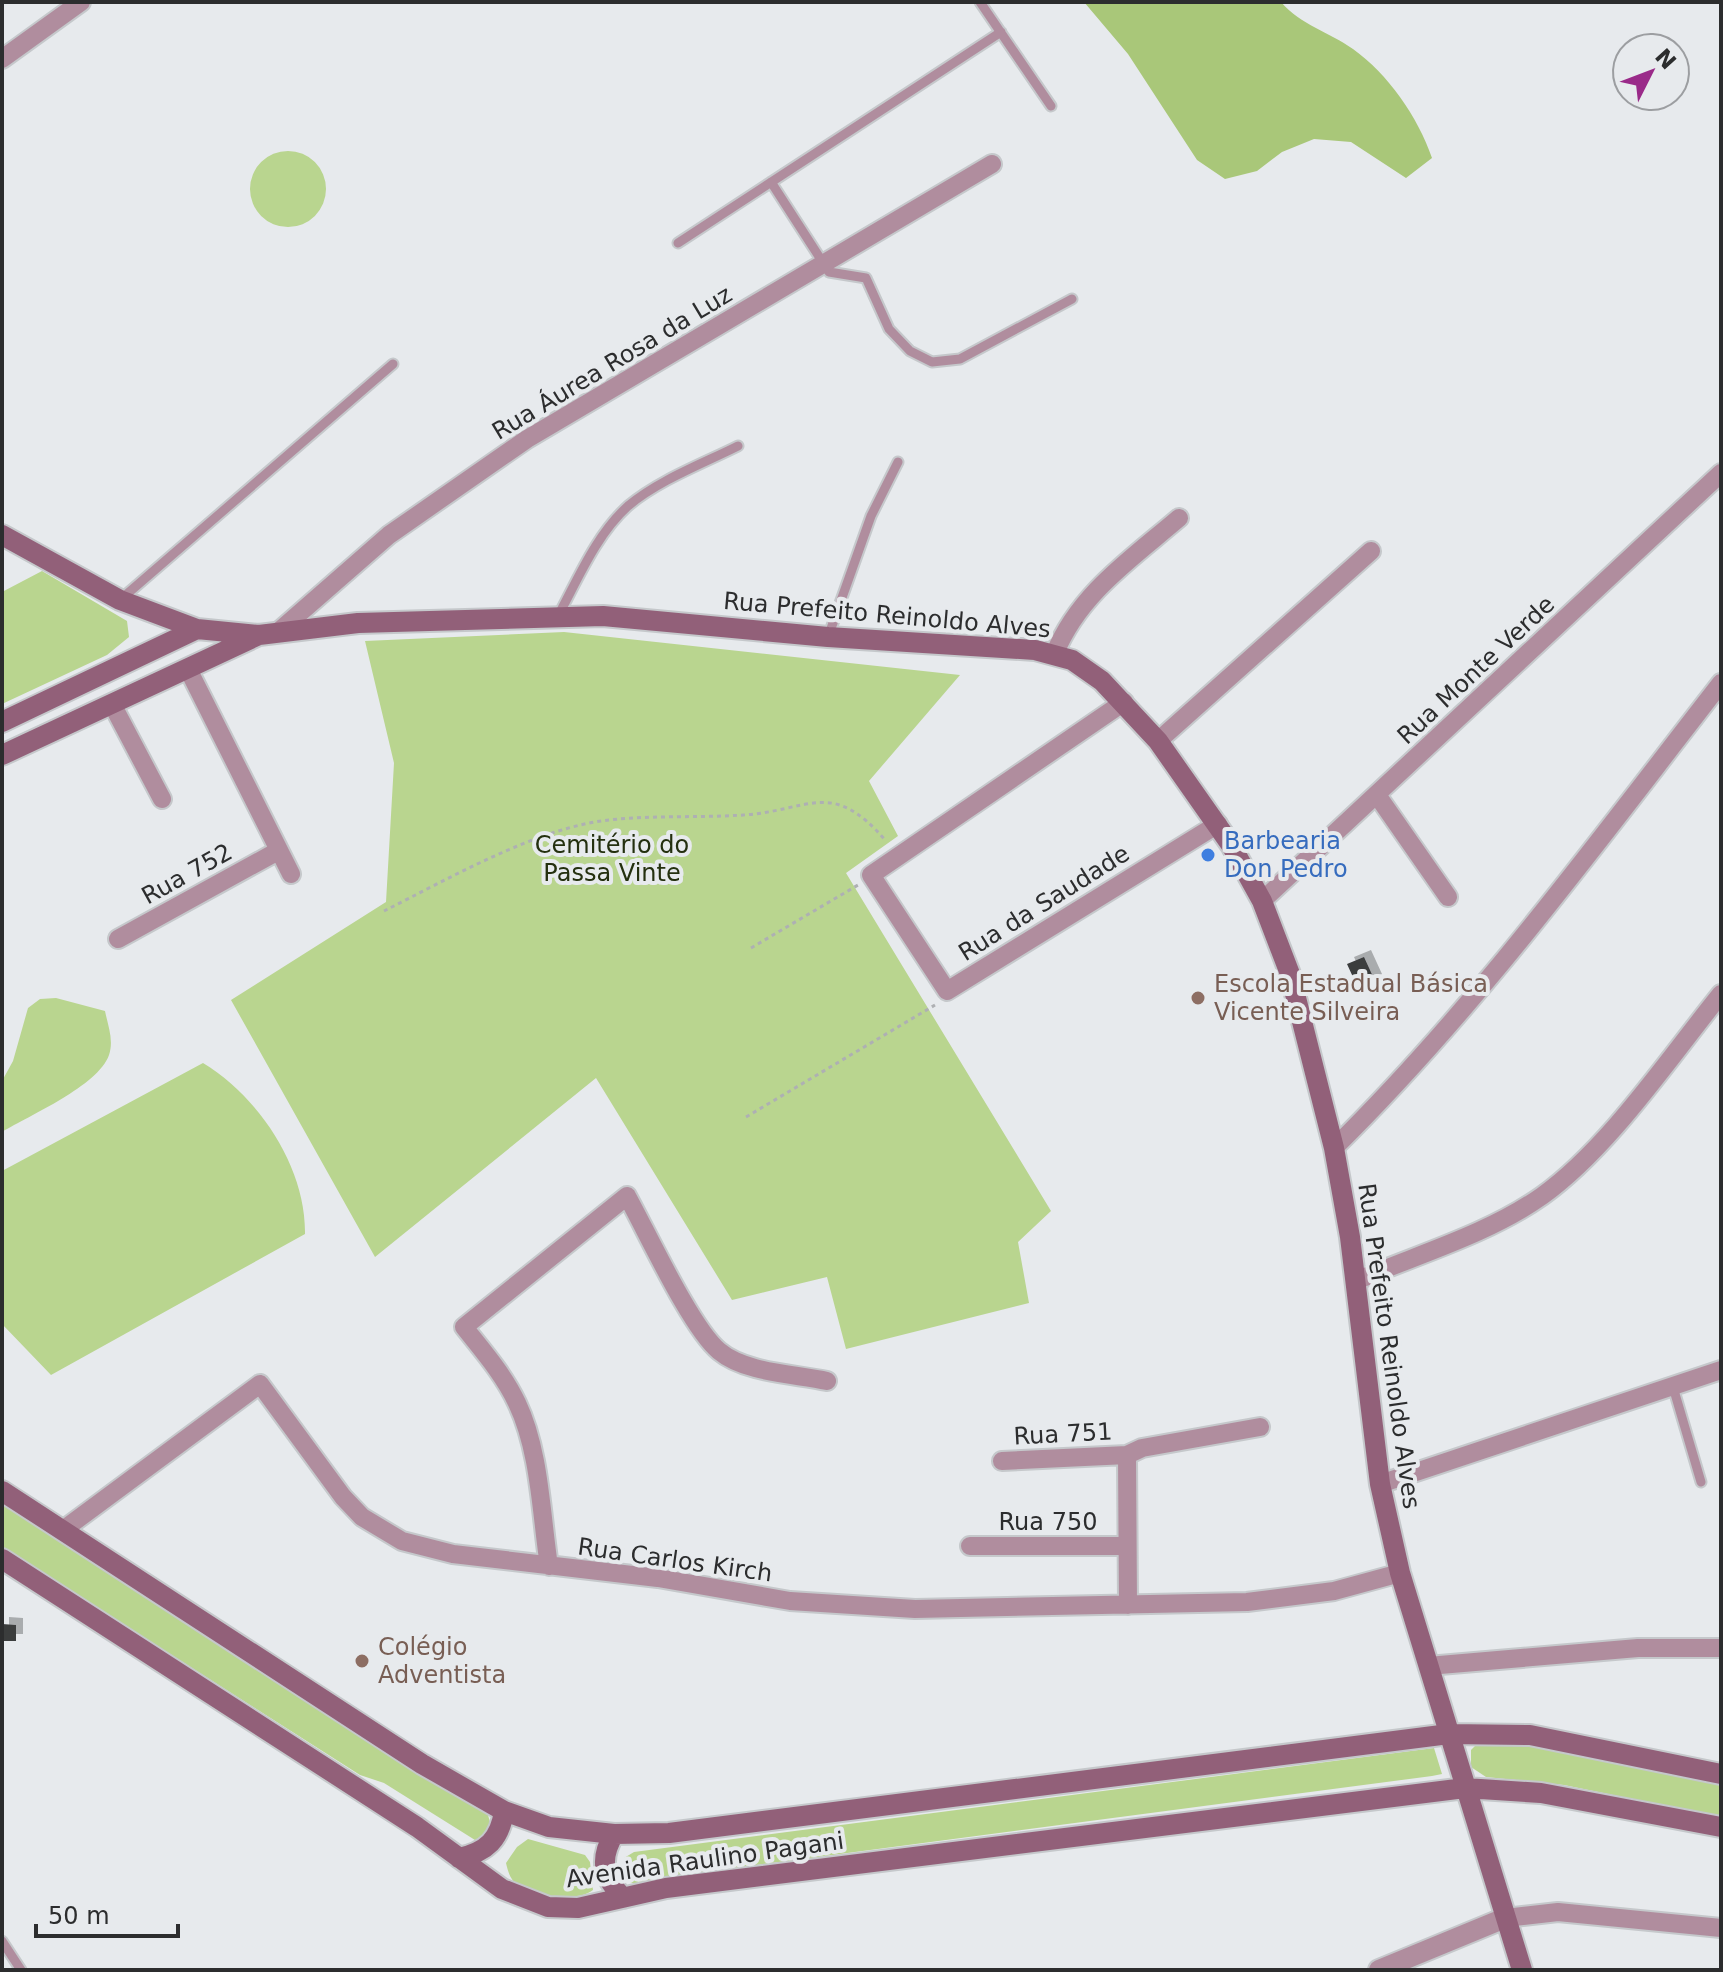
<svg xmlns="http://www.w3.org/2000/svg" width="1723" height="1972" font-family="'DejaVu Sans',sans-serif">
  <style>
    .green { fill: #b9d58f }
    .forest { fill: #a9c779 }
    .building { fill: #3a3c3e; filter: url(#shadow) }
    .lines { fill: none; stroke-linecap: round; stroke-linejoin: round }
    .service-casing { stroke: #c5c8cb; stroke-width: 13 }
    .minor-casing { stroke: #c5c8cb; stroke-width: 22 }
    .tertiary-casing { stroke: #c5c8cb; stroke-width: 24 }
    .secondary-casing { stroke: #c5c8cb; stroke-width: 24 }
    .path { stroke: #aeb0b3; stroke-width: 3; stroke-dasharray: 4 4; stroke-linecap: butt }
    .service { stroke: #b08d9e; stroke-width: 9 }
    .minor { stroke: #b08d9e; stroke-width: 18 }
    .tertiary { stroke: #b08d9e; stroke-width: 20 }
    .secondary { stroke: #926079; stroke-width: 20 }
    .shop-dot { fill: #3f7fe0; stroke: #e7eaed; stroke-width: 3 }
    .education-dot { fill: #8d6e63; stroke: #e7eaed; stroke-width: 3 }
    .labels { text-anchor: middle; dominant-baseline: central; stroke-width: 8; stroke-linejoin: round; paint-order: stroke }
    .street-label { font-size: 24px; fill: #2c2d2e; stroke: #e7eaed }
    .shop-label { font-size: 24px; fill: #366cbe; stroke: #e7eaed; text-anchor: start }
    .park-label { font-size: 24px; fill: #24300f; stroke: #e7eaed }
    .education-label { font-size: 24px; fill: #785e54; stroke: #e7eaed; text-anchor: start }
  </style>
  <defs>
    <filter id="shadow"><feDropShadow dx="7" dy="-7" stdDeviation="0" flood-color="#0004"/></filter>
  </defs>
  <rect width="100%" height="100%" fill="#e7eaed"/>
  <path class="green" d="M250 189a38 38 0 1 1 76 0a38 38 0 1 1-76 0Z
    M42,571L127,621L129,637L107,655L2,704V592Z
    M564,632L960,675L869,781L898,836L846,873L1051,1211L1018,1242L1029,1303L846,1349L827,1277L732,1300L596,1078L375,1257L231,1000L386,902L394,763L365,641Z
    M56,998L105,1011C108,1026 114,1040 109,1055C98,1086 30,1115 2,1132V1081L13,1061L28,1008L40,999Z
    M203,1063C259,1097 306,1167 305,1234L51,1375L2,1324V1171Z
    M2,1504L116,1573L488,1815L491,1826L484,1838L475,1840L384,1783L360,1775L2,1547Z
    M1516,1741L1721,1782V1817L1564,1785L1486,1777L1471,1767V1750L1479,1742Z
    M1434,1748L1442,1774L1432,1776L688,1874L637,1885L628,1881L622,1865L624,1858L634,1852Z
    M528,1839L585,1855L590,1862L593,1890C576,1903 535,1896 518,1885C510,1880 508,1871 506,1863L517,1847Z"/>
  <path class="forest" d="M1084,2H1281C1301,25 1329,32 1353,49C1388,74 1418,117 1432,158L1406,178L1351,142L1314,139L1282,152L1257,171L1225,179L1197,160L1128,54Z"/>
  <path class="building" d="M1364,957L1375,981L1358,988L1347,964Z
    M2,1624L16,1625V1641H2Z"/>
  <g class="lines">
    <g class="service-casing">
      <path id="service" d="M980,2L1051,106
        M771,182L829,272L866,278L889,329L910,351L932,362L960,359L1072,299
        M678,243L1001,32
        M120,600L393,364
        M558,616C578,579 596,535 628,506C659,480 702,464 738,446
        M828,637L871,516L898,462
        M1673,1387L1701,1482
        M2,1941L21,1970"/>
    </g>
    <g class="minor-casing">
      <path id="minor" d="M2,59L81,2
        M278,632L389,535L527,439L992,164
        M1055,653C1079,594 1131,559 1179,518
        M188,669L291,874
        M1124,702L871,875L947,991L1218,824
        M112,704L162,799
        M1158,741L1371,551
        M1377,795L1448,897
        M1262,901L1721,473
        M118,939L278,851
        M1334,1148C1478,1006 1597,842 1721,683
        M1358,1280C1419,1254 1488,1234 1542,1196C1609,1148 1669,1058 1721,994
        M1002,1461L1127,1455
        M1380,1484L1721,1370
        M63,1530L260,1384L343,1497L362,1517L402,1541L453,1554L658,1578L790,1601L915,1609L1247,1602L1334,1591L1400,1573
        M970,1546H1126
        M549,1566C541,1514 540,1451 517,1403C504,1375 483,1351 464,1327L627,1196C647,1232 691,1328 719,1351C745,1373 795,1374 827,1381
        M1128,1605L1127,1455L1142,1448L1260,1427
        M1428,1666L1638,1648H1721
        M1505,1918L1558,1912L1721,1928"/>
    </g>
    <g class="tertiary-casing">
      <path id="tertiary" d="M1379,1970L1505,1918"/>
    </g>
    <g class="secondary-casing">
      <path id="secondary" d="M2,535L120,600L197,629L259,635L358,623L603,616L828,637L1035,650L1072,660L1102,681L1158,741L1231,845L1262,901L1290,974L1334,1148L1350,1237L1380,1484L1400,1573L1522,1970
        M2,722L197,629
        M2,755L259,635
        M2,1491L422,1764L504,1811L549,1827L614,1834L669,1833L1449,1734L1530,1735L1721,1774
        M2,1559L417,1827L502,1889L548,1907L578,1908L666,1888L1465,1788L1541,1793L1721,1827
        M614,1834C599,1859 603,1877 623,1898
        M459,1858C487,1852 500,1839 504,1811"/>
    </g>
    <path class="path" d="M384,911C448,879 539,827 609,820C654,815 699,818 743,815C810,811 831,777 886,841
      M751,948L858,885
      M746,1117L935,1005"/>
    <use href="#service" class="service"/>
    <use href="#minor" class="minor"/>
    <use href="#tertiary" class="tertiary"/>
    <use href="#secondary" class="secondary"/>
  </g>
  <circle class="shop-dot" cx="1208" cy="855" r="8"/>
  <g class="education-dot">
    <circle cx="1198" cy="998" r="8"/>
    <circle cx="362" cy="1661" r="8"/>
  </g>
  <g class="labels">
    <g class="street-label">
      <text transform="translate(612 363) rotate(-31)">Rua Áurea Rosa da Luz</text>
      <text transform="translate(887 615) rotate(5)">Rua Prefeito Reinoldo Alves</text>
      <text transform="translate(1476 670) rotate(-43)">Rua Monte Verde</text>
      <text transform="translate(187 874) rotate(-29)">Rua 752</text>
      <text transform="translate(1044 903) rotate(-32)">Rua da Saudade</text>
      <text transform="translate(1389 1346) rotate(82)">Rua Prefeito Reinoldo Alves</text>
      <text transform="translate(1063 1434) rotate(-3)">Rua 751</text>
      <text x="1048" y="1522">Rua 750</text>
      <text transform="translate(675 1560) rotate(8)">Rua Carlos Kirch</text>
      <text transform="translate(705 1860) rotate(-8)">Avenida Raulino Pagani</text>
    </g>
    <g class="shop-label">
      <text x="1224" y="841">Barbearia<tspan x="1224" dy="28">Don Pedro</tspan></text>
    </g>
    <g class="park-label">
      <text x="612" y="845">Cemitério do<tspan x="612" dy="28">Passa Vinte</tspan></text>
    </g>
    <g class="education-label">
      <text x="1214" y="984">Escola Estadual Básica<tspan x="1214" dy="28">Vicente Silveira</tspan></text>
      <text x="378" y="1647">Colégio<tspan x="378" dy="28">Adventista</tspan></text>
    </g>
  </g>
  <rect width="1723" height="1972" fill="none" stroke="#2c2d2e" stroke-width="8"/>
  <g transform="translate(1651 72) rotate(48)"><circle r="38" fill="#e7eaed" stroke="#9c9ea1" stroke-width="2"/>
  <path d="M0-6L14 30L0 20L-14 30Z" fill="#9a2a89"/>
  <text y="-12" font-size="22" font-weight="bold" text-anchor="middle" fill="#2c2d2e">N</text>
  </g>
  <path d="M36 1924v12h142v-12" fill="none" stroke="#2c2d2e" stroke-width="4"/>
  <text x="48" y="1924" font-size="24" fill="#2c2d2e" stroke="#e7eaed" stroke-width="6" paint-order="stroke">50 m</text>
</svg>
